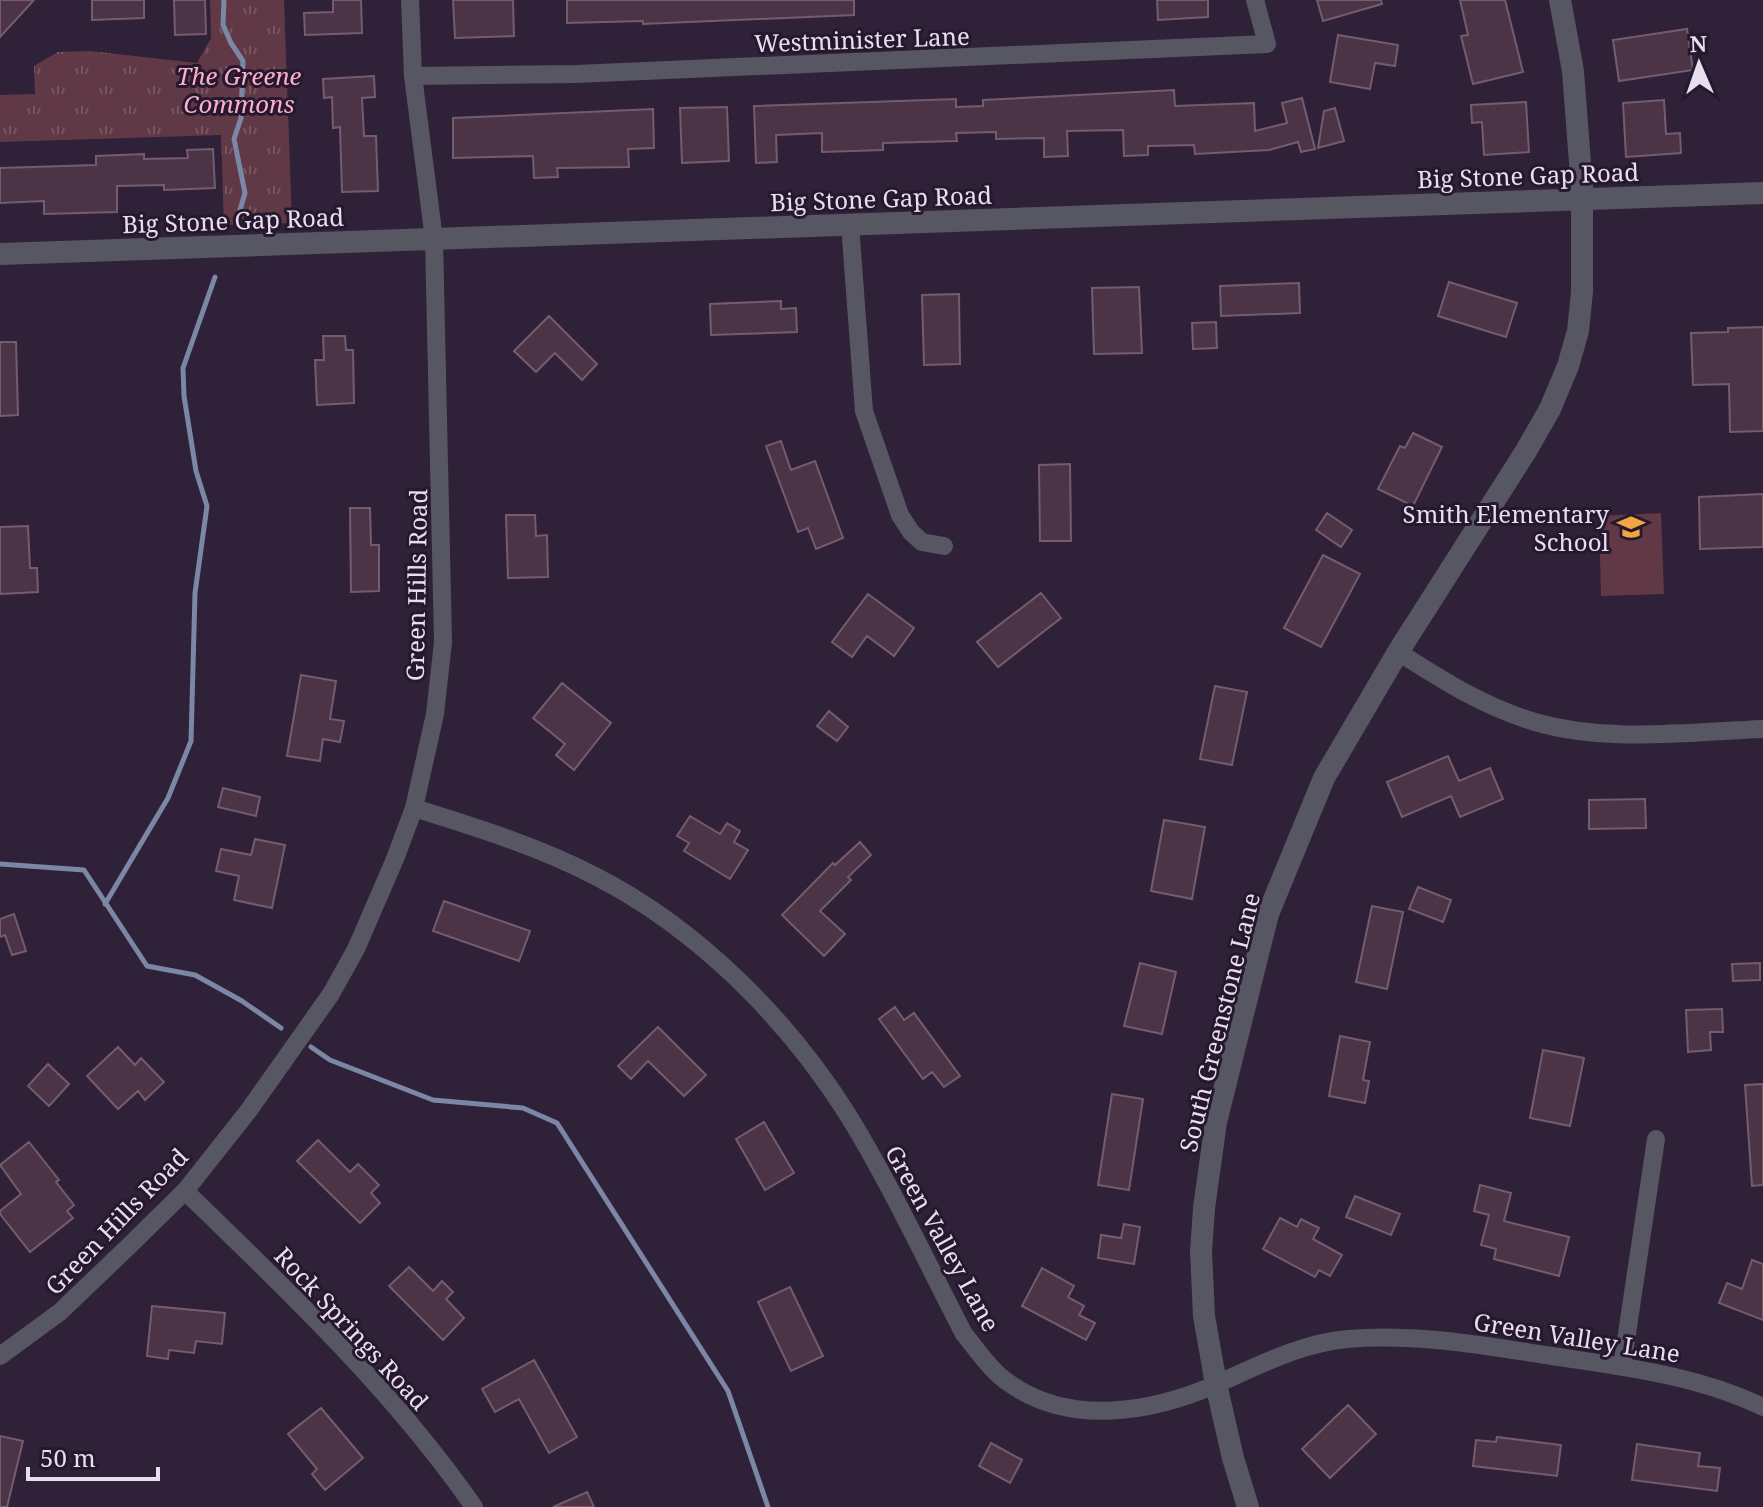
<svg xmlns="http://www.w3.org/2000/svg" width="1763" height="1507" font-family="'Noto Serif',serif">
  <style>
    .green { fill: #613946 }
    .park { fill: url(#park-tufts) }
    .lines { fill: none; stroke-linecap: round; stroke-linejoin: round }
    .stream { stroke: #7c86a5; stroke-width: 5 }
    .building { fill: #4c3447; stroke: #765b6f; stroke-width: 2 }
    .minor { stroke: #575663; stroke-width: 18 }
    .tertiary { stroke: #575663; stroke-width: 22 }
    .labels { text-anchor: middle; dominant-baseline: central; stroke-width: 6; stroke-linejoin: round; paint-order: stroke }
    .street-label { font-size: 24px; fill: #e8dfee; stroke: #26182e }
    .park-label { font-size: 24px; font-style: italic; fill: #fdafc8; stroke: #26182e }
    .poi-label { font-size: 24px; fill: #e8dfee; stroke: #26182e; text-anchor: end }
  </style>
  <defs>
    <pattern id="park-tufts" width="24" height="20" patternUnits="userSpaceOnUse" patternTransform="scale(2)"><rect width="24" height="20" fill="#613946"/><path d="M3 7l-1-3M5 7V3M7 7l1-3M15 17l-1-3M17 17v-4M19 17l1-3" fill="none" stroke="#785561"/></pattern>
  </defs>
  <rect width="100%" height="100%" fill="#2f2138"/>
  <path class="green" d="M1661,513L1664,594L1601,596L1599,516Z"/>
  <path class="park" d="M210,0H284L292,223L224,225L221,135L0,142V95L35,94L34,66L58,52L90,51L197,63L211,38Z"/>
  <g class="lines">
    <path class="stream" d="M224,0L223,25L231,43L243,61L241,118L234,139L245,193L238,217
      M0,864L84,870L147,966L195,975L242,1001L281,1028
      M105,904L168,798L191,741L195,593L207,506L196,471L184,396L183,368L215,277
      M311,1047L330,1060L433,1100L523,1108L557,1123L728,1391L768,1507"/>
  </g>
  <path class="building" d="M0,0H34L0,37Z
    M92,0H144V18L92,20Z
    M174,0H205L206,34L175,35Z
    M333,0H361L362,33L305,35L304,13L333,12Z
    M453,0H513L514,36L455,38Z
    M567,0H854V15L643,24V21L567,23Z
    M1157,0H1208V17L1158,20Z
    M1317,0H1381L1382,4L1323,21Z
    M1460,0H1505L1523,72L1473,84L1461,36L1468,35Z
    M1687,29L1693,70L1619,81L1613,40Z
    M1338,35L1398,45L1395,66L1375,63L1370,89L1330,82Z
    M374,76L375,97L362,98L364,136H376L378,191L342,192L340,127L333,128L332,97L324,98L323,79Z
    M1174,90L1175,106L1254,103L1255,131L1287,123L1282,103L1302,98L1315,149L1301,152L1298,142L1269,150L1195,154L1194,145L1148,146V155L1124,156L1123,130L1067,131L1068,156L1044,157V138L996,139V132L956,133L957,141L883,143V150L822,152V133L776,135L777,162L756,163L754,106L956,99V107L983,106V100Z
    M1664,100L1666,134L1680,133L1681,153L1626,157L1623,103Z
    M1526,102L1529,152L1484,155L1482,122L1472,123L1471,105Z
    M727,107L729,161L682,163L680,108Z
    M1335,108L1344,141L1318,148L1324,111Z
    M653,109L654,148L628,149L629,167L557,168L558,177L534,178L533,156L453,158V118Z
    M213,149L215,188L164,190V185L117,186V212L44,214V201L0,203V168L96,165V156L144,154V159L188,158L187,150Z
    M1449,282L1517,303L1506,337L1438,316Z
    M1299,283L1300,313L1221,316L1220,286Z
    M1139,287L1142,353L1094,354L1092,288Z
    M959,294L960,364L924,365L922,295Z
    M781,301V309L796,308L797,332L711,335L710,304Z
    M549,316L597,364L582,380L555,353L536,372L514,351Z
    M1216,322L1217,348L1193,349L1192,323Z
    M1763,327V431L1730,432L1729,384L1693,385L1691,333L1728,332V328Z
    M323,336H345L346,350H353L354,403L317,405L315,360H324Z
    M0,342H16L18,415L0,416Z
    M1413,433L1442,447L1413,506L1378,489L1400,446L1405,448Z
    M781,441L791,470L815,461L843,538L816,549L808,528L798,532L766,446Z
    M1070,464L1071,541H1040L1039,465Z
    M1763,494V547L1700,549L1699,497Z
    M350,508H370L371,545H379V591L351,592Z
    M1327,513L1352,530L1341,547L1316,530Z
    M506,515H535L536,536L547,535L548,577L508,578Z
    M28,526L30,568H37L38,592L0,594V527Z
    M1323,555L1360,574L1321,647L1284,628Z
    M1041,593L1061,618L998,667L977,642Z
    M868,594L914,628L894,656L867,636L852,657L832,642Z
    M301,675L336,681L330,719L344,721L340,742L323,739L320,761L287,756Z
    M562,683L611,723L574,770L556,755L565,744L533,718Z
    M1215,686L1247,692L1232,765L1200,759Z
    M829,711L848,727L837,741L817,726Z
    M1448,756L1459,781L1490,768L1503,799L1460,817L1451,796L1402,817L1387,782Z
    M223,788L260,797L256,816L218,807Z
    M1645,799L1646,828L1589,829V800Z
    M690,816L720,834L727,823L740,831L734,842L748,850L730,879L684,851L689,843L677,836Z
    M1164,820L1205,827L1192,899L1151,891Z
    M255,839L285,845L272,908L234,900L239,876L216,871L221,849L251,855Z
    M860,842L871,855L848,877L851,880L820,911L845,934L824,956L782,915L833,863L835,865Z
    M1418,887L1451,900L1443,922L1409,909Z
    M444,901L530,931L519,961L433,931Z
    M1372,906L1403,912L1387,989L1356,982Z
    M14,914L26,951L12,955L5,935L0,937V919Z
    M1140,963L1176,972L1162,1034L1124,1026Z
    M1760,963V980L1733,981L1732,964Z
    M895,1007L904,1020L914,1013L960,1076L944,1087L932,1072L923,1079L879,1019Z
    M1722,1009L1723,1032H1710L1711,1050L1688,1052L1686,1010Z
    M658,1027L706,1075L684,1096L648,1061L631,1079L618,1066Z
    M1340,1036L1370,1042L1363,1080L1369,1081L1365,1103L1329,1096Z
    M118,1047L135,1065L141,1058L164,1082L145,1100L138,1091L118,1109L87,1076Z
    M1543,1050L1584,1058L1570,1126L1530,1118Z
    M48,1064L69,1084L49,1106L28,1086Z
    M1763,1084V1185L1752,1186L1745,1085Z
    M1112,1094L1143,1099L1129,1190L1098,1185Z
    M764,1122L794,1173L765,1190L736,1139Z
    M318,1140L350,1172L358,1164L379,1185L371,1193L380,1203L360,1223L297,1161Z
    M29,1142L59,1180L56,1182L74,1205L67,1211L73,1218L30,1252L0,1214V1211L21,1194L0,1165Z
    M1480,1185L1511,1193L1504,1221L1569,1237L1559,1276L1494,1259L1496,1249L1481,1245L1489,1215L1474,1211Z
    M1355,1196L1400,1214L1391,1235L1346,1217Z
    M1280,1218L1297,1227L1301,1219L1319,1228L1313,1239L1342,1255L1330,1276L1319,1270L1315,1277L1263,1249Z
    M1124,1224L1140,1227L1134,1264L1098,1258L1101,1235L1121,1238Z
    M1752,1260L1763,1264V1320L1719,1303L1727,1283L1742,1289Z
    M409,1267L433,1291L442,1281L453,1292L446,1299L464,1318L443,1340L389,1286Z
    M1042,1268L1074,1286L1068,1297L1084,1306L1079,1315L1095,1323L1086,1340L1022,1306Z
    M790,1287L823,1356L791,1371L758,1302Z
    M152,1306L225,1313L222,1344L196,1341L194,1353L169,1350L168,1359L147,1356Z
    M534,1360L577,1437L549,1453L519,1399L495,1412L482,1389Z
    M1348,1405L1376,1434L1330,1478L1302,1449Z
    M321,1408L363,1458L325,1490L312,1474L317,1469L288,1434Z
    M0,1436L23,1441L7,1507H0Z
    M1497,1437L1561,1445L1557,1476L1473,1466L1476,1440L1496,1442Z
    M991,1443L1022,1460L1010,1483L979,1466Z
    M1637,1444L1700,1453L1698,1466L1720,1468L1717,1491L1632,1480Z
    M587,1492L594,1507H553Z"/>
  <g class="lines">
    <path class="minor" d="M413,76L576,74L1267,44L1255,0
      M850,225L864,411L900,515L911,532L922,542L944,546
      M1398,652C1442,680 1484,707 1535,722C1607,743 1689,732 1763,729
      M414,808C475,827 537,846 595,876C697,928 787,1018 848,1115C891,1185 926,1261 964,1334C978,1351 991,1371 1009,1383C1071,1427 1153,1412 1217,1384C1260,1365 1301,1343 1348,1339C1416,1333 1486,1346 1552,1356C1624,1367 1697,1375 1763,1407
      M185,1191C287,1290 392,1389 474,1507
      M0,1356L60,1312L129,1246L185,1191L249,1110L331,994L356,949L395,859L414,808L435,714L443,642L434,239L413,76L410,0
      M1622,1367L1656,1139"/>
    <path class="tertiary" d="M0,254L1763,193
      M1248,1507L1233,1458L1216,1384L1204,1316L1201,1252L1204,1208L1216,1122L1268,914L1324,778L1398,652L1526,451L1550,409L1568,366L1578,331L1582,292V189L1573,71L1560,0"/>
  </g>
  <defs>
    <g id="school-bare" transform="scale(2.16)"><path d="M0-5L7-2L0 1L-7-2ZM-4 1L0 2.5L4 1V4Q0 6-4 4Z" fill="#f2a541" stroke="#26182e" stroke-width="2.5" paint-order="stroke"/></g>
  </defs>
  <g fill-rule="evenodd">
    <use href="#school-bare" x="1631" y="527"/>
  </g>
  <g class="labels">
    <g class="street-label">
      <text transform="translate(862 39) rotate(-2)">Westminister Lane</text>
      <text transform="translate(1528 175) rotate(-2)">Big Stone Gap Road</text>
      <text transform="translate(881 198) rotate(-2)">Big Stone Gap Road</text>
      <text transform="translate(233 220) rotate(-2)">Big Stone Gap Road</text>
      <text transform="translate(416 585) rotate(-89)">Green Hills Road</text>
      <text transform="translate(1219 1022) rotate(-76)">South Greenstone Lane</text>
      <text transform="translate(116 1221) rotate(-46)">Green Hills Road</text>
      <text transform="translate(943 1238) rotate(61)">Green Valley Lane</text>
      <text transform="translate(352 1328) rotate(47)">Rock Springs Road</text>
      <text transform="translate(1577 1337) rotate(9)">Green Valley Lane</text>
    </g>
    <g class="park-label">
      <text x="239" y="75">The Greene<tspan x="239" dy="28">Commons</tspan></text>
    </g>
    <g class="poi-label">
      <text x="1609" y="513">Smith Elementary<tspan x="1609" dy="28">School</tspan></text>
    </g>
  </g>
  <g transform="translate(1699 64) rotate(358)" stroke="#26182e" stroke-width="6" paint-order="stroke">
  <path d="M0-6L14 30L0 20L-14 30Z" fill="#e8dfee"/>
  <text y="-12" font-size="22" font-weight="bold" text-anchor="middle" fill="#e8dfee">N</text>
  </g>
  <path d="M28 1467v12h130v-12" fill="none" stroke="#e8dfee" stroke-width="4"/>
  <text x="40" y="1467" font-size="24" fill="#e8dfee" stroke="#26182e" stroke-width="6" paint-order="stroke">50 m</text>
</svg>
